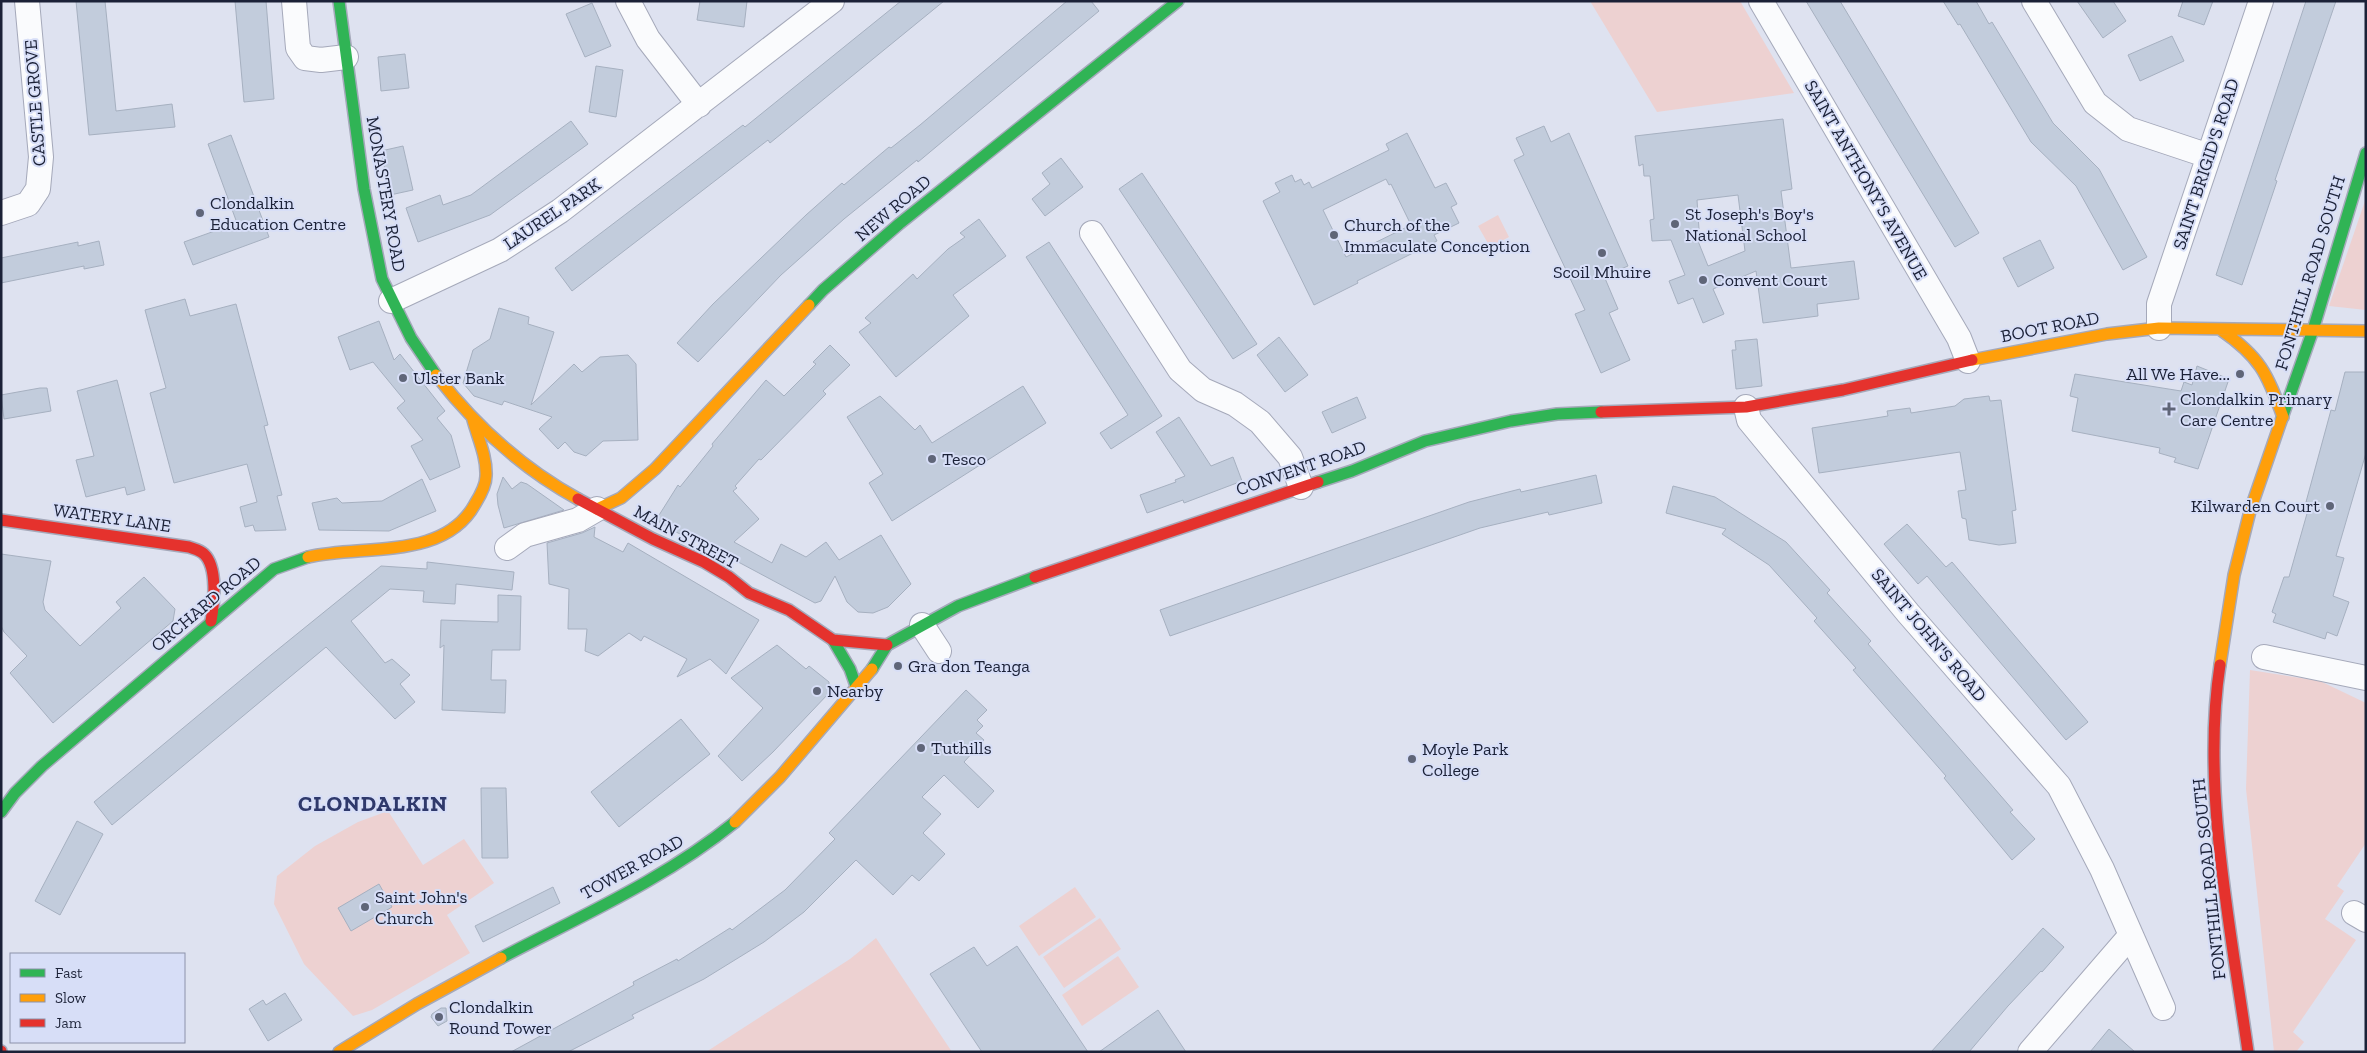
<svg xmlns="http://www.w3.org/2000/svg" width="2367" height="1053" font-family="'Zilla Slab',serif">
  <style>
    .green { fill: #edd1d1 }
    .building { fill: #c2ccdc; stroke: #a6b0c0; fill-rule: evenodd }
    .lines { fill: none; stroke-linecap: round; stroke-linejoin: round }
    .street-casing { stroke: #a5a9ba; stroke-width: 26 }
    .fast-casing { stroke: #a5a9ba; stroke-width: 14 }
    .slow-casing { stroke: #a5a9ba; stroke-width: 14 }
    .jam-casing { stroke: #a5a9ba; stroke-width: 14 }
    .street { stroke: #fafbfd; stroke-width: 24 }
    .fast { stroke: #30b455; stroke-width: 11 }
    .slow { stroke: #ff9f0a; stroke-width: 11 }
    .jam { stroke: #e5322d; stroke-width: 11 }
    .poi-dot { fill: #5f6578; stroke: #d7def7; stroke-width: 2 }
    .labels { text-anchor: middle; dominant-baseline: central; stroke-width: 4; stroke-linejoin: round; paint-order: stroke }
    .street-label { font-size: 18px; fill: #1b2137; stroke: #d7def7 }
    .poi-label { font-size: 18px; fill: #1b2137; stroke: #d7def7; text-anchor: start }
    .district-label { font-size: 22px; font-weight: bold; letter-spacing: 1px; fill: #2f396b; stroke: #d7def7 }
  </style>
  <rect width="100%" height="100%" fill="#dee2f0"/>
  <path class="green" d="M1590,1H1740L1794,93L1657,112Z
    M2366,198V310L2329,306Z
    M1498,215L1509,237L1490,247L1478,226Z
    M2250,670L2320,681L2366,703V843L2337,886L2344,891L2325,919L2356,940L2293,1032L2304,1042L2296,1052H2274L2246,789Z
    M388,811L423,865L464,839L494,883L447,915L470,953L372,1010L353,1016L304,964L274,904L277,876L315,846L358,822Z
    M1075,887L1096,917L1039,956L1019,926Z
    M1100,918L1121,949L1064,988L1043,957Z
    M876,938L952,1052H706L850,959Z
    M1118,956L1139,987L1082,1026L1062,995Z"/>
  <path class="building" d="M76,1H105L116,111L172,104L175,127L89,135Z
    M235,1H266L274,99L244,102Z
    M700,1H747L744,27L697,20Z
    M901,1H944L770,143L768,140L572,291L555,268L743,125L745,127Z
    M1067,1H1091L1099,11L918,162L917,160L844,219L781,275L698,362L677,343L713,304L806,215L842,183L844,185L889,147L891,148L920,125Z
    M1806,1H1840L1979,233L1955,247Z
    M1943,1H1976L1989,24L1992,22L2053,123L2099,169L2147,257L2123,270L2076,186L2031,142L1960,24L1958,25Z
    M2077,1H2113L2126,21L2103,38Z
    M2183,1H2213L2204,25L2178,16Z
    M2306,1H2336L2275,180L2277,181L2242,285L2216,275Z
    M592,3L611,46L585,57L566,14Z
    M2172,36L2184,61L2140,81L2128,55Z
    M405,54L409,88L381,91L378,57Z
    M596,66L623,70L616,117L589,112Z
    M1783,119L1792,189L1781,191L1791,268L1854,261L1859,299L1817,304L1818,316L1763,323L1756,271L1713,289L1724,314L1703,323L1693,298L1678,304L1669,281L1685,275L1671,240L1652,241L1650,220L1654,219L1650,176H1644L1643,164L1639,166L1635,136ZM1738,195L1745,251L1708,266L1694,231L1699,229L1697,200Z
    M571,121L588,144L490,215L418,242L406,208L440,195L443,205L471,195Z
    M1544,126L1551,142L1569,133L1628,266L1604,276L1618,309L1609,313L1630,360L1601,373L1575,314L1585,310L1514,160L1524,155L1516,138Z
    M1407,133L1435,188L1446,183L1457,204L1451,207L1459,223L1434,235L1437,241L1357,281L1358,283L1314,305L1263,201L1280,192L1275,183L1292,175L1295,182L1301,179L1304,185L1309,182L1312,188L1389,150L1386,144ZM1386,179L1389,185L1391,184L1411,225L1346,257L1323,210Z
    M231,135L269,237L193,265L184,242L237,223L208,144Z
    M403,146L413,190L390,195L381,151Z
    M1061,158L1083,187L1045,216L1032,199L1050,184L1042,173Z
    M1142,173L1257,344L1233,359L1119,189Z
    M979,219L1006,256L953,295L969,316L896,377L859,332L871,323L865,318L913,274L917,279L948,249L965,237L960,233Z
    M2040,240L2054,268L2018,287L2003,258Z
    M99,241L104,265L84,269V266L1,283V258L78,242V246Z
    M1049,242L1162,416L1111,449L1100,433L1128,415L1026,257Z
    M185,299L190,316L236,304L268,425L264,426L282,495L277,496L286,530L255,531L253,525L245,527L240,507L257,502L247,464L174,483L150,393L166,388L145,310Z
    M499,308L529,317L528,324L554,332L531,405L574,364L582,372L600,357L628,355L636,364L638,440L603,441L586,456L574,452L565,442L558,449L539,429L552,417L504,401L502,405L474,396L463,383L473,350L490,339Z
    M379,321L394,360L400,354L445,411L437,418L451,435L460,467L430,480L411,446L423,440L397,408L405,401L373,362L350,370L338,337Z
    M1279,337L1308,375L1285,392L1257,355Z
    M1757,339L1762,386L1736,389L1732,350H1736L1735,341Z
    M830,345L850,365L823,391L826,394L761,460L759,459L735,486L737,488L733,491L759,519L734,542L772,563L781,544L806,557L826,542L839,560L881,535L911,584L888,607L873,613L858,612L847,602L835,576L821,601L815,603L684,533L683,535L678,533L656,520L678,485L680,487L713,446L712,444L766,380L784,396L816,364L813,362Z
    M2197,366L2229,379L2198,469L2174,462L2176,458L2159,453L2160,448L2072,431L2078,398L2070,396L2075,374L2181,391L2184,382L2192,385Z
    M2345,372H2366V453L2336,556L2344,558L2333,596L2349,602L2337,636L2327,632L2325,639L2273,622L2276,614L2272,612L2284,577H2289L2310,503L2306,502L2331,410L2335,411Z
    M117,380L145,490L127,495L125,487L86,497L76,460L94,456L77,391Z
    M1023,386L1046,423L892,521L869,483L883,474L847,417L880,396L915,430L920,425L932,443Z
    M40,388H47L51,411L4,419L1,395Z
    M1989,396L1990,401L2001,400L2016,510L2012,511L2016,543L1999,545L1969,540L1966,519L1962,518L1958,491L1966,490L1960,452L1819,473L1812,428L1888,416L1887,411L1910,408L1911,413L1955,406L1964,399Z
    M1357,397L1366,418L1332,433L1322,412Z
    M1179,417L1211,466L1233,457L1242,481L1184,503L1183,500L1147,513L1140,495L1176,482L1175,480L1185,476L1156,432Z
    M1596,475L1602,503L1549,515L1548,512L1480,528L1170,636L1160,610L1469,502L1520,489L1521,492Z
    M503,477L512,489L521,482L527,484L564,510L504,528L498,505L497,494Z
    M422,479L436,511L389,531L319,530L312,503L337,498L342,503L382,501Z
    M1673,486L1715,497L1786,542L1830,590L1827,593L1871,641L1868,644L1988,781L2013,810L2010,812L2035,839L2012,860L1944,778L1946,776L1853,670L1856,668L1814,621L1817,618L1769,565L1722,534L1726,529L1666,513Z
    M1907,524L1946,567L1952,562L2088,722L2066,740L1927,576L1918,584L1884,544Z
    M595,527L594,537L623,552L628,543L759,620L726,674L710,659L677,677L687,659L644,636L641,641L629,633L598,656L585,651L587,629H568L569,589L549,584L547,543L582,533Z
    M1,554L51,561L43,602L45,610L80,646L121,608L116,602L144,577L175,609L173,621L53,723L10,673L27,656L4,632L1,626Z
    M427,562L514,572L512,590L456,584L455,604L423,602L424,591L390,589L351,621L385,663L392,659L410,675L400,684L415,702L395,719L326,647L112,825L94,802L271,655L381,566L427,569Z
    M498,595L521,596L520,650H492L491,680H506L505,713L442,710L444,645L440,648L441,620L498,622Z
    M777,645L806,669L809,666L829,682V693L773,752L742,781L718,756L763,708L731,678Z
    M966,690L987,710L977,720L983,726L976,733L984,740L964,762L994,791L978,808L944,775L922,797L941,814L923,833L945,854L919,881L912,875L893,895L856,860L804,912L764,942L704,979L632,1015L634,1018L568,1052H511L634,985L633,982L677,959L678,961L730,928L732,930L785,890L835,839L829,833Z
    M681,719L710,754L619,827L591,792Z
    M481,788H506L508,858H482Z
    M77,821L103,834L60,915L35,901Z
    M379,884L392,907L351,931L338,908Z
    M553,887L560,903L483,942L475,926Z
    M2043,928L2064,947L2042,972L2041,971L2008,1006L1969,1052H1931Z
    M1017,946L1088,1052H982L930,974L974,947L987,966Z
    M285,993L302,1020L268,1041L249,1009L263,1000L266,1005Z
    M441,1008H446L447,1021L438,1026L431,1017L432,1014Z
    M1158,1010L1186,1052H1099Z
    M2109,1029L2135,1052H2090Z"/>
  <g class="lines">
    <g class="street-casing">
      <path id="street" d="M294,1L298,48L305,58L321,60L346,57
        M628,1L648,39L699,105
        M1761,1L1959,338L1968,361
        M2034,1L2095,103L2128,129L2209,156
        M1,213L28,204L38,189L41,157L27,1
        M1092,233L1180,370L1203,390L1235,404L1260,422L1290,457L1301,487
        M391,301L500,250L560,211L832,1
        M2159,328V304L2261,1
        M1746,407L1749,420L1908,613L2059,786L2102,869L2163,1008
        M507,548L525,535L578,520L597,509
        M922,625L939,651
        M2264,657L2366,678
        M2354,913L2366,920
        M2030,1052L2131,935"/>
    </g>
    <g class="fast-casing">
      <path id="fast" d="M339,1L364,189L382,279L411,338L436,375
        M809,305L823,290L899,224L1178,1
        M2282,418L2313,330L2366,153
        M1318,482L1352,471L1425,441L1511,421L1557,414L1601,412
        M833,640L850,669L856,686
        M872,669L887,645L958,606L1035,577
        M1,812L15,793L42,766L274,569L308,557
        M501,958C581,916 665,879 735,822"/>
    </g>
    <g class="slow-casing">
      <path id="slow" d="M2221,330C2260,357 2267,373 2283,417
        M1972,360L2107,334L2159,328L2366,331
        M436,375C474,424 523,469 578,499
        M597,509L621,498L655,469L809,305
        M308,557C362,544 444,561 475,504C480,496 486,485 486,476C487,457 478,438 473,420
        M2220,665L2234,575L2250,511L2282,418
        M735,822L780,777L872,669
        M339,1052L417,1004L501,958"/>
    </g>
    <g class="jam-casing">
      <path id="jam" d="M1601,412L1746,407L1843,390L1972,360
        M578,499L653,539L704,562L729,577L749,593L789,610L833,640L887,645
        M1,520L189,547C194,549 200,550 204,554C218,567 214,604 211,621
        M1035,577L1318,482
        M2220,665C2201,787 2231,930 2248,1052
        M1,1051V1052"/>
    </g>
    <use href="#street" class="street"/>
    <use href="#fast" class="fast"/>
    <use href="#slow" class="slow"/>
    <use href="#jam" class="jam"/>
  </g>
  <g class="poi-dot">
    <circle cx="200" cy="213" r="5"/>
    <circle cx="1675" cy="224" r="5"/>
    <circle cx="1334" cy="235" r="5"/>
    <circle cx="1602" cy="253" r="5"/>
    <circle cx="1703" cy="280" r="5"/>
    <circle cx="2240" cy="374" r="5"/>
    <circle cx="403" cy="378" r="5"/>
    <path d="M2166.5 401.5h5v5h5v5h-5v5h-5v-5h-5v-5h5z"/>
    <circle cx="932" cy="459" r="5"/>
    <circle cx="2330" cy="506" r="5"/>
    <circle cx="898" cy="666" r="5"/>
    <circle cx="817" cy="691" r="5"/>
    <circle cx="921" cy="748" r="5"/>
    <circle cx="1412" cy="759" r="5"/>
    <circle cx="365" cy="907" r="5"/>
    <circle cx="439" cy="1017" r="5"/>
  </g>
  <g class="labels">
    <g class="street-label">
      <text transform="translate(35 103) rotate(-94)">CASTLE GROVE</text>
      <text transform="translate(2206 164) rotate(-72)">SAINT BRIGID'S ROAD</text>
      <text transform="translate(1866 180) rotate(60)">SAINT ANTHONY'S AVENUE</text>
      <text transform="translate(386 194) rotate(80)">MONASTERY ROAD</text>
      <text transform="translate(893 208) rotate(-40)">NEW ROAD</text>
      <text transform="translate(552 214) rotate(-34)">LAUREL PARK</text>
      <text transform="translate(2310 273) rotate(-73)">FONTHILL ROAD SOUTH</text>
      <text transform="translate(2050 327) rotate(-11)">BOOT ROAD</text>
      <text transform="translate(1301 468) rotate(-19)">CONVENT ROAD</text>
      <text transform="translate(112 518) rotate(8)">WATERY LANE</text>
      <text transform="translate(686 537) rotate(28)">MAIN STREET</text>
      <text transform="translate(206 604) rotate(-40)">ORCHARD ROAD</text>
      <text transform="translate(1929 635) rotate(50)">SAINT JOHN'S ROAD</text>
      <text transform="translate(632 867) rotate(-29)">TOWER ROAD</text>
      <text transform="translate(2209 879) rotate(-96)">FONTHILL ROAD SOUTH</text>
    </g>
    <g class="poi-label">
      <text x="210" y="203">Clondalkin<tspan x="210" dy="21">Education Centre</tspan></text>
      <text x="1685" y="214">St Joseph's Boy's<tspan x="1685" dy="21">National School</tspan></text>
      <text x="1344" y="225">Church of the<tspan x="1344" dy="21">Immaculate Conception</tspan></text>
      <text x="1602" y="272" text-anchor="middle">Scoil Mhuire</text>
      <text x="1713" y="280">Convent Court</text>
      <text x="2230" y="374" text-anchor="end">All We Have...</text>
      <text x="413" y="378">Ulster Bank</text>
      <text x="2180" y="399">Clondalkin Primary<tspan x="2180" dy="21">Care Centre</tspan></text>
      <text x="942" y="459">Tesco</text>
      <text x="2320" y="506" text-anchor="end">Kilwarden Court</text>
      <text x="908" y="666">Gra don Teanga</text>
      <text x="827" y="691">Nearby</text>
      <text x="931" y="748">Tuthills</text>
      <text x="1422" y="749">Moyle Park<tspan x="1422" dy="21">College</tspan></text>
      <text x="375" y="897">Saint John's<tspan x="375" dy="21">Church</tspan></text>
      <text x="449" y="1007">Clondalkin<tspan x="449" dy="21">Round Tower</tspan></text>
    </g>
    <g class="district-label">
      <text x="373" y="803">CLONDALKIN</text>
    </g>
  </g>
  <rect width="2367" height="1053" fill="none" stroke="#1b2137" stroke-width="5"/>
  <rect x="10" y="953" width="175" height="90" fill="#d7def7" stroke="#8c92aa"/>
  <rect x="20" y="969" width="25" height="8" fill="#30b455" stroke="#8c92aa"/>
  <text x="55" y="978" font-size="15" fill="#1b2137">Fast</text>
  <rect x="20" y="994" width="25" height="8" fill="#ff9f0a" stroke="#8c92aa"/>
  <text x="55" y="1003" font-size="15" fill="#1b2137">Slow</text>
  <rect x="20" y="1019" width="25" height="8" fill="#e5322d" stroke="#8c92aa"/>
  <text x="55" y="1028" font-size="15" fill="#1b2137">Jam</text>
</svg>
